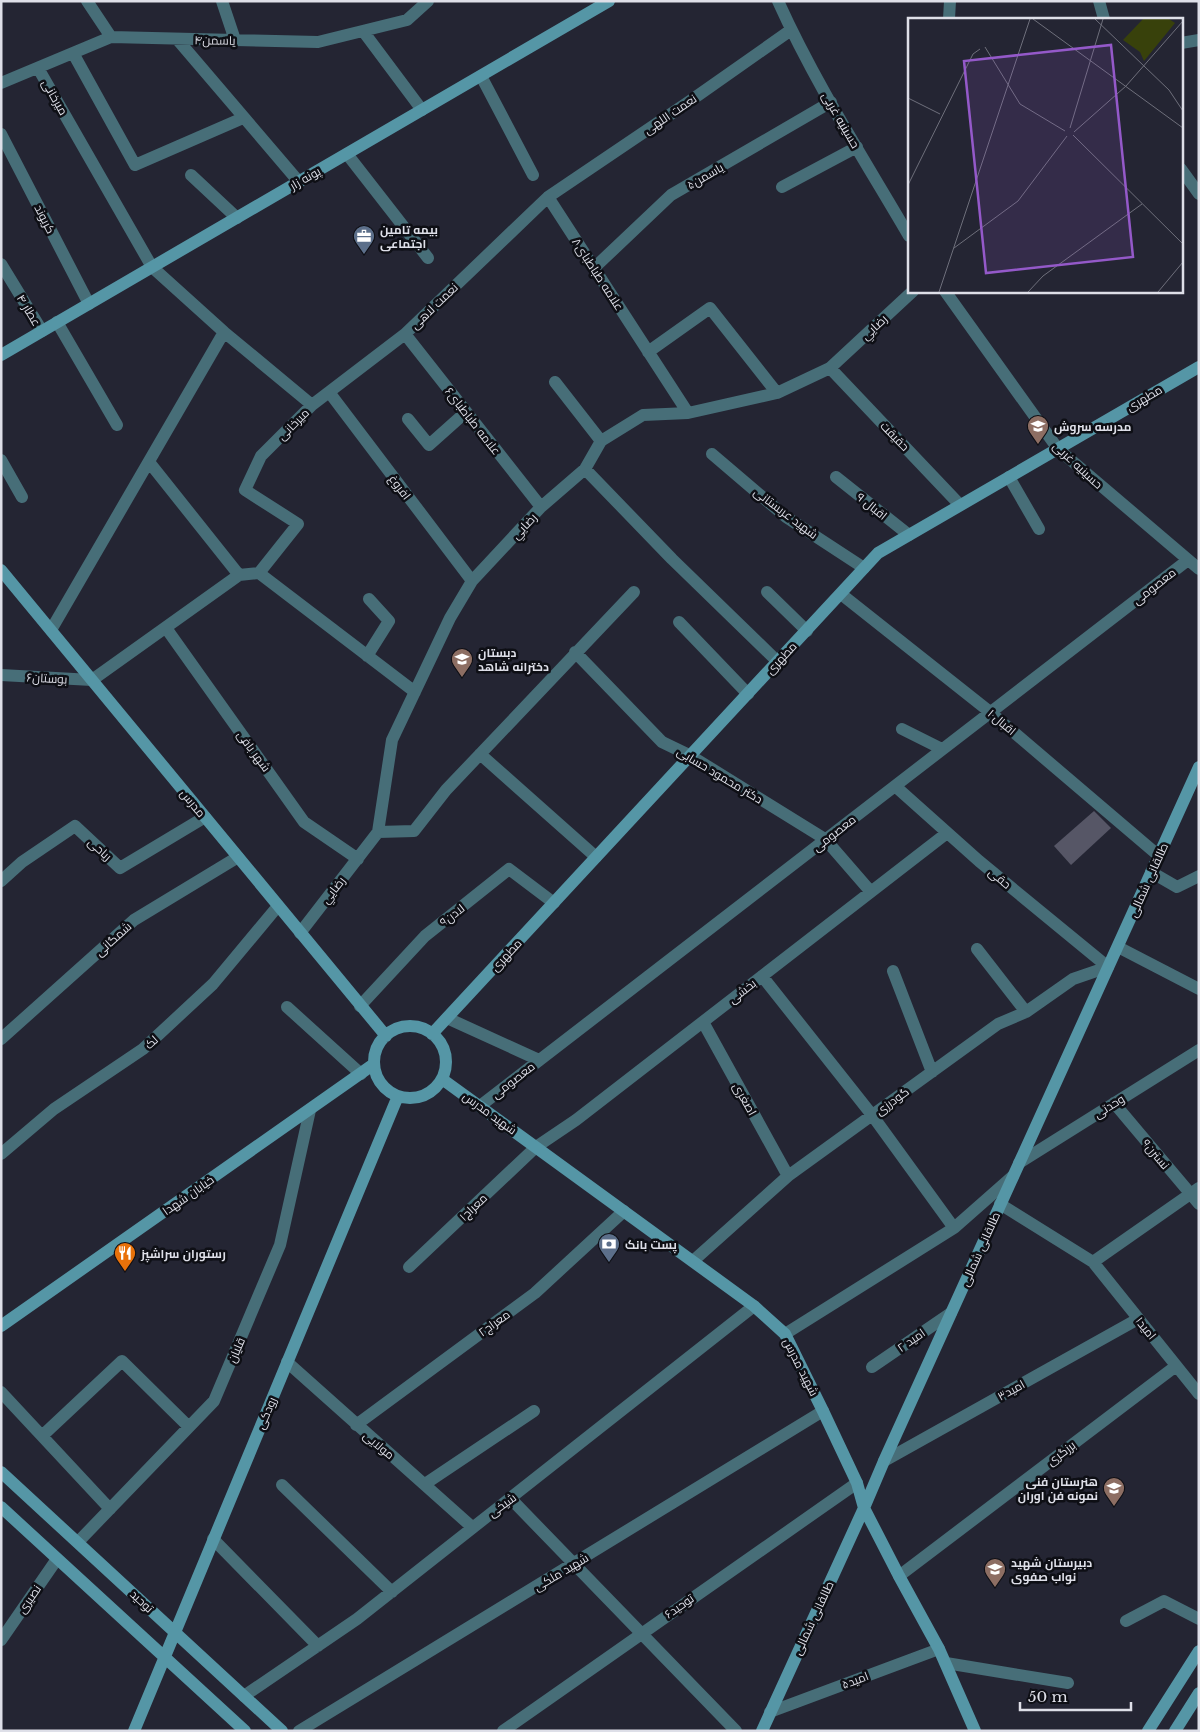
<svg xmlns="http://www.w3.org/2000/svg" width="1200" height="1732" font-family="'Libre Baskerville',Cairo,serif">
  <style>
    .building { fill: #565666 }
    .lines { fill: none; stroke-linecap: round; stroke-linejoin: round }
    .street { stroke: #476e78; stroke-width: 12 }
    .secondary { stroke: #5596a6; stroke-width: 12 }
    .labels { text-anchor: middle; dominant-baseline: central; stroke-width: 5; stroke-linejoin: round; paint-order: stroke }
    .street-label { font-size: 12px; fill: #dedfe8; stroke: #0e0f15 }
    .poi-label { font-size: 12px; font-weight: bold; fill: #dedfe8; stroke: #0e0f15; text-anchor: start }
    .inset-road { fill: none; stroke: #6e6f7b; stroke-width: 1 }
    .view { fill: #9459c9; fill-opacity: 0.15; stroke: #9459c9; stroke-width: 2.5 }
    .inset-edge { fill: none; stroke: #dedfe8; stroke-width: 2.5 }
  </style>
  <rect width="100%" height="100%" fill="#242533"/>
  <path class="building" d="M1094,811L1111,828L1071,865L1054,846Z"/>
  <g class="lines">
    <path class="street" d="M87,1L111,37
      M222,1L235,40
      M778,1C815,83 864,159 909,236
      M1099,1L1104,19
      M949,19L950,1
      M363,31L422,110
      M177,39L299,182
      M1181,43L1199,40
      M73,53L135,165L243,118
      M481,76L533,175
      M1,83L111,37L318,42L407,20L428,1
      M1,134L89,304
      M347,154L428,258
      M1181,169L1199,194
      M191,175L237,218
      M782,187L857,147
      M548,197L688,413
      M1,264L42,331
      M594,268L671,195L831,102
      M945,291L1058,449L1199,569
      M57,322L117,425
      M405,334L541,507
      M648,352L710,308L777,393
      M830,368L960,505
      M555,382L601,441
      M329,392L472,581
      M312,405L405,334L548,197L690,101L791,30
      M408,419L429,445L466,412
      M712,454L786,517L864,568
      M1,460L22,497
      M149,462L239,575
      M585,469L672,559L778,662
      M836,477L909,535
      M1009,477L1039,529
      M259,573L415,692
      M767,592L807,631
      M841,594L990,712L1159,856
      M679,622L748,694
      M166,628L304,822L358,859
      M51,630L224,332
      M575,652L662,742L691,756L825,839L871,892
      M367,656L389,621L369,599
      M1,675L92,680L239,575L259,573L298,524L245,490L261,456L312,405L224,332L152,267L38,68
      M902,729L942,749
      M480,754L596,857
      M895,786L979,861L1108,967
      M378,832L414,831L446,790L634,592
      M1151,872L1177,887L1199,876
      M1,881L22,862L75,826L120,868L205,817
      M300,933L378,832L392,740L450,618L472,581L541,507L585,469L601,441L643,415L688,413L777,393L830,368L913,291
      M1118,947L1199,989
      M977,949L1026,1012
      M893,971L932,1072
      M762,976L872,1115L954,1228
      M360,1006L425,936L509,869L554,903
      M287,1007L361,1074
      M447,1018L539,1060
      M703,1022L788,1176
      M1,1039L134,920L238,857
      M1114,1103L1199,1204
      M480,1106L1188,560
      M1,1154L54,1109L143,1049L213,984L278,906
      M1019,1163L1199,1050
      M1000,1204L1093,1262L1199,1394
      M693,1261L788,1176L998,1024L1026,1012L1073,979L1108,967
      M1093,1262L1199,1188
      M409,1267L536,1147L576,1120L947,833
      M785,1334L954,1228L1013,1176
      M287,1362L472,1527
      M872,1367L951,1313
      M1,1392L110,1509
      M356,1425L535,1293L624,1211
      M42,1436L122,1361L189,1427
      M884,1461L1138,1319
      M425,1484L534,1411
      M282,1485L392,1592
      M511,1499L736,1731
      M213,1539L318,1646
      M78,1542L214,1401L280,1245L310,1110
      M899,1576L1176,1366
      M1126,1621L1164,1601L1199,1619
      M1,1640L57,1559
      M946,1663L1068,1683
      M244,1696L357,1619L754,1306
      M770,1712L939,1649
      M299,1731L823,1411
      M503,1731L857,1483"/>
    <path class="secondary" d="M1,355L609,1
      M1,570L386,1036
      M374 1062a36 36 0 1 1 72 0a36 36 0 1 1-72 0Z
      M432,1034L878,553L1199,367
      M442,1079L754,1306L785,1334L823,1411L857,1483L864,1508L899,1576L939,1649L975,1731
      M1,1326L374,1064
      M1,1472L282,1731
      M1,1507L245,1731
      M134,1731L398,1096
      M762,1731L864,1508L884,1461L1199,767
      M1148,1731L1199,1651
      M1175,1731L1199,1693"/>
  </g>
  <defs>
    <g id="office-pin" transform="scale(1.125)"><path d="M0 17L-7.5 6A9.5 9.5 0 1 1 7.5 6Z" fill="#5c6f8a" stroke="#0e0f15"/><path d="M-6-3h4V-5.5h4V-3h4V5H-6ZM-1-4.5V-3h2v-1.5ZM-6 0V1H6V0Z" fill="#fff"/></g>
    <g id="school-pin" transform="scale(1.125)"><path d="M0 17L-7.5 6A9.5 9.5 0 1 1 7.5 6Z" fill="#8d6e63" stroke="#0e0f15"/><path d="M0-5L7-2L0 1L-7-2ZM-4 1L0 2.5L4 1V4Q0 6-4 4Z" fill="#fff"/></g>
    <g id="bank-pin" transform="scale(1.125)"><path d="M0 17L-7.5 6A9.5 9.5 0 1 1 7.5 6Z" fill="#5c6f8a" stroke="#0e0f15"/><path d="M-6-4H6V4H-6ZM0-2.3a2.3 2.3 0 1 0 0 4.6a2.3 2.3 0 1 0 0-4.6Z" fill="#fff"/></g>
    <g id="restaurant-pin" transform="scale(1.125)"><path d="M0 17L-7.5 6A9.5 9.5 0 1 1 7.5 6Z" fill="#e8710a" stroke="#0e0f15"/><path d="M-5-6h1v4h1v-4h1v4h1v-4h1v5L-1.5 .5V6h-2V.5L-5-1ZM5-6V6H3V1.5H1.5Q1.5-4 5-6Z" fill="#fff"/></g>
  </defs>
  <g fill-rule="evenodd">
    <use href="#office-pin" x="364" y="236"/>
    <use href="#school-pin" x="1038" y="426"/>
    <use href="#school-pin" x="462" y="659"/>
    <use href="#bank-pin" x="609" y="1244"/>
    <use href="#restaurant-pin" x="125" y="1253"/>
    <use href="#school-pin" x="1114" y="1488"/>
    <use href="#school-pin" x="995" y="1569"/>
  </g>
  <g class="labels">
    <g class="street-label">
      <text transform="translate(215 40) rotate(1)">یاسمن۴</text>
      <text transform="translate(55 97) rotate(60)">میرخانی</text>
      <text transform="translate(670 114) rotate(-34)">نعمت اللهی</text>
      <text transform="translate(841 120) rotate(60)">حسینیه غربی</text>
      <text transform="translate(705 176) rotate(-30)">یاسمن۵</text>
      <text transform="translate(305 178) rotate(-30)">پونه زار</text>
      <text transform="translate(45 219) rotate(63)">کریوند</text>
      <text transform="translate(598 274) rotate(57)">علامه طباطبای۸</text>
      <text transform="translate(434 306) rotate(-44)">نعمت لاهی</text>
      <text transform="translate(29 310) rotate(59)">عطار ۴</text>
      <text transform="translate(874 327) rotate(-43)">رضایي</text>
      <text transform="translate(1144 398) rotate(-30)">مطهری</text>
      <text transform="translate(473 421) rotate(52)">علامه طباطبای۶</text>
      <text transform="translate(293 424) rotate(-45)">میرخانی</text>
      <text transform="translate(895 436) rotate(46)">حقیقت</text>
      <text transform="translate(1078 465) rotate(43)">حسینیه غربی</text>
      <text transform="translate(400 487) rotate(53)">افروغ</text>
      <text transform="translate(872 506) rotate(39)">اقبال ۹</text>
      <text transform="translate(786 513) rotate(37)">شهید عربستانی</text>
      <text transform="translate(524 526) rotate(-47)">رضایي</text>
      <text transform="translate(1154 586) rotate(-38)">معصومی</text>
      <text transform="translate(781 658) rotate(-47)">مطهری</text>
      <text transform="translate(47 678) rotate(3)">بوستان۶</text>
      <text transform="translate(1002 722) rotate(40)">اقبال۱۰</text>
      <text transform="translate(254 751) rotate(54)">شهر بافی</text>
      <text transform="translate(720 775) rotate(31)">دکتر محمود حسابی</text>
      <text transform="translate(193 803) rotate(51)">مدرس</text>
      <text transform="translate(834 833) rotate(-38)">معصومی</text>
      <text transform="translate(100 849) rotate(42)">ریاحی</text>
      <text transform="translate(1000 878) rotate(40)">حقی</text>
      <text transform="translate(1148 880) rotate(-66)">طالقانی شمالی</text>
      <text transform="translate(333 890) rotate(-52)">رضایي</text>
      <text transform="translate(452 915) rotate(-38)">لادن۹</text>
      <text transform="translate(113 939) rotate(-42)">شمگانی</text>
      <text transform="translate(506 955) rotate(-47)">مطهری</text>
      <text transform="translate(742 991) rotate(-38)">بخشی</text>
      <text transform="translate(151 1042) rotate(-42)">لک</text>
      <text transform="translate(513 1080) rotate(-38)">معصومی</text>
      <text transform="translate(745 1099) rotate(61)">اصغری</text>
      <text transform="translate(892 1101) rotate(-36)">گودرزی</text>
      <text transform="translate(1109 1106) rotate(-32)">وحدتی</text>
      <text transform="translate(490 1113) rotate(36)">شهید مدرس</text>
      <text transform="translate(1156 1154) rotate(50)">نسترن۹</text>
      <text transform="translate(188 1195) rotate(-35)">خیابان شهدا</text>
      <text transform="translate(473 1207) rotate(-44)">معراج۱</text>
      <text transform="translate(980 1249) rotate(-66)">طالقانی شمالی</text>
      <text transform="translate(494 1323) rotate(-36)">معراج۲</text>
      <text transform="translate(1146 1328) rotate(51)">امید۱</text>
      <text transform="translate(911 1340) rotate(-35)">امید ۲</text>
      <text transform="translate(236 1350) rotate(-67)">قلیان</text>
      <text transform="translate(801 1367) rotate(63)">شهید مدرس</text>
      <text transform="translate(1011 1390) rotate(-29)">امید۳</text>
      <text transform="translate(266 1413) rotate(-67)">رودکی</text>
      <text transform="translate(379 1445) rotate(40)">مولایی</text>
      <text transform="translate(1061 1453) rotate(-37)">برزگری</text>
      <text transform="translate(502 1505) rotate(-36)">شیخی</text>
      <text transform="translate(561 1572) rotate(-31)">شهید ملکی</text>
      <text transform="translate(29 1599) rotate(-55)">نصیری</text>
      <text transform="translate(142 1601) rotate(43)">توحید</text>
      <text transform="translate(679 1606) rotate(-35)">توحید۶</text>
      <text transform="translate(813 1618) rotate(-65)">طالقانی شمالی</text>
      <text transform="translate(855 1680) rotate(-21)">امید۵</text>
    </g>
    <g class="poi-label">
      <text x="380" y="229">بیمه تامین<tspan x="380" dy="14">اجتماعی</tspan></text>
      <text x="1054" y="426">مدرسه سروش</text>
      <text x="478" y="652">دبستان<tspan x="478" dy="14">دخترانه شاهد</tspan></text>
      <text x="625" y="1244">پست بانک</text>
      <text x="141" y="1253">رستوران سراشپز</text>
      <text x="1098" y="1481" text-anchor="end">هنرستان فنی<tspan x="1098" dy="14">نمونه فن اوران</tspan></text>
      <text x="1011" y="1562">دبیرستان شهید<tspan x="1011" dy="14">نواب صفوی</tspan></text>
    </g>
  </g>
  <g transform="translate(908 18)">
    <rect width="275" height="275" fill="#242533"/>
    <path d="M235,1H261L267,5L236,43L232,34L215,22Z" fill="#38410b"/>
    <path class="inset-road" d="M125,1L275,110M187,1L261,72L275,93M77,29L112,86L157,113M0,80L32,96M162,110L195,1M166,114L218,68L275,3M165,117L275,226M0,167L65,36L72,31M46,230L110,183L159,118M31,274L122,1M120,274L135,258L234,186M250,274L275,244"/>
    <path class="view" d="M203,27L225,239L78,255L56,43Z"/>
    <rect width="275" height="275" class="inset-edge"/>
  </g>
  <rect width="1200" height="1732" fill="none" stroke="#dedfe8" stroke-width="5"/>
  <path d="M1020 1702v8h111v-8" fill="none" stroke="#dedfe8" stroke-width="2.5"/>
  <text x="1028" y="1702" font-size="15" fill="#dedfe8" stroke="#0e0f15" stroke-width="4" paint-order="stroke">50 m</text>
</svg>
